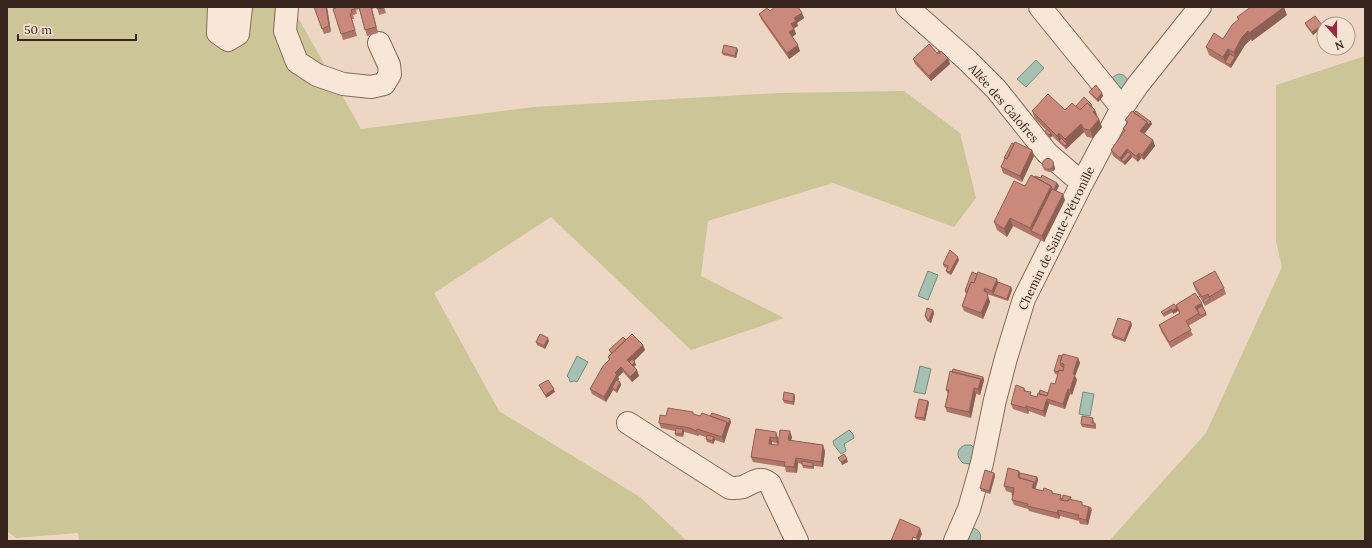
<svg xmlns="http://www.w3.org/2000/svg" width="1372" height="548" font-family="Lora,serif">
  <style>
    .green { fill: #cbc598 }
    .water { fill: #a6c0b2; stroke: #6d8e7e }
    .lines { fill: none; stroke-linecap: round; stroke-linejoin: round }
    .minor-casing { stroke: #87685b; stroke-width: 24 }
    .minor { stroke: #f8e6d7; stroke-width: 22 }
    .wall { fill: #ae7669 }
    .shaded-wall { fill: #8d6055 }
    .building { fill: #ca897a; stroke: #8d6055 }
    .labels { text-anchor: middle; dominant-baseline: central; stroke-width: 3; stroke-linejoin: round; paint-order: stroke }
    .street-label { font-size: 12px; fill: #37251e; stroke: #f5e3d3 }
  </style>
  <rect width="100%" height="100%" fill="#edd7c4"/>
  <path class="green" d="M7,7H292L361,129L533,107L779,93L904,91L960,133L976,198L954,227L833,183L708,221L701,276L784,318L691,350L551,217L434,293L499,411L640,497L687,541H79L78,533L16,538L7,531Z
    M1365,56V541H1109L1206,433L1282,267L1276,241V85Z"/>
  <path class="water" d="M1036,60L1044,68L1026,87L1017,79Z
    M1118,74C1124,74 1127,77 1128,83L1122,93L1110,79Z
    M928,271L938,275L928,300L918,296Z
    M577,356L588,362L577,382L574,381L570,382L569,378L567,376Z
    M920,366L931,369L925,394L914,392Z
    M1083,392L1094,394L1090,416L1079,414Z
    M849,430L853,434L854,438L844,444L846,451L841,454L834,445L833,441Z
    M965,445H971L975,449L973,462L970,464L963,463C956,457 956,449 965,445Z
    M972,528C979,529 982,534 980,541H965Z"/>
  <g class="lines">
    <g class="minor-casing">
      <path id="minor" d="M219,7L218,33L228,40L238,34L241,7
        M287,7L285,31L297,62L317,75L343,84L371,87L384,84L390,74L389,65L379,43
        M907,7L967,60L996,89L1047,153L1082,183
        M1040,7L1122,108
        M628,423L730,488C734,488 739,488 743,487C753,483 760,475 770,484L797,541
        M955,541L969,509L982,463L995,400L1006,358L1024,299L1082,183L1122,108L1137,86L1200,7"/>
    </g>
    <use href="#minor" class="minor"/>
  </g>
  <path class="wall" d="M314,7H327L331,32L324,34Z
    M333,7H384L386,13L379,15L377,7L372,9L378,33L367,36L359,9L356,10L357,14L353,15L354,19H352L357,36L343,40Z
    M770,11L802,13L804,18L797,23L798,26L794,28L796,34L792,37L800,51L789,59L761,19L759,14Z
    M1287,15L1252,41L1251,39L1245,45L1231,68L1209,55L1206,47L1223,39L1238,20L1237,17Z
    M1305,23L1323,27L1313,35L1306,26Z
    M738,50L736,58L723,55L722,53Z
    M937,53L948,58L950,64L931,81L915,64L913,59Z
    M1089,92L1102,93L1103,96L1098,102L1090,94Z
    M1092,105L1093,108L1095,110L1102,127L1093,138L1087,137L1084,132L1066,149L1052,136L1050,138L1046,134L1045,132L1046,130L1035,119L1032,111L1065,110L1076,106Z
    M1134,113L1151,122L1152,124L1144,134L1153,140L1155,146L1144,160L1141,158L1138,162L1132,157L1125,165L1113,156L1111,150L1124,131L1123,129L1127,124L1125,120Z
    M1014,144L1032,150L1034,156L1022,182L1003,173L1001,167L1005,159L1004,158Z
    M1053,162L1054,165L1055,169L1053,171L1049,172L1044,170L1043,167Z
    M1034,177L1057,183L1059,186L1056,191L1065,200L1044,242L1013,226L1007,237L997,230L994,222L1025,186Z
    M959,260L951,275L947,273L946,271L947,268L944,267L943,264Z
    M998,282L1011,287L1012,290L1008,301L987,294L990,302L983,319L964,311L962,306L966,294L965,291Z
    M1193,283L1224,288L1226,294L1205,306L1195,289Z
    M1202,306L1207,315L1188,326L1193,335L1171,348L1161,331L1159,325L1180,314L1178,311L1173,314V312L1164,317L1161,312L1177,307Z
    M933,310L934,313L931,323L927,321L925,316Z
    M1132,325L1125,342L1113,338L1112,335Z
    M626,340L643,345L645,350L634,361L636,365L634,367L637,370L639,376L632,382L623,372L618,377L619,379L618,381L620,382L621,385L617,393L613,390L606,402L592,394L590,389L609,360L608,357L611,354L609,350Z
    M549,341L545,349L537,345L536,342Z
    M1062,356L1078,358L1080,363L1075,376L1077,380L1072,395L1070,394L1065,409L1049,404L1045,417L1029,411L1028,414L1013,409L1011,404L1024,388L1026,391L1032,396L1037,397L1039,394L1048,393L1055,384L1058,375L1055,374L1054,371Z
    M983,377L984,380L980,395L976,394L971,418L947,412L945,407L948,394L946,390Z
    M794,394L795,397L794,405L784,403L783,400Z
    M928,401L929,403L925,421L916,419L915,417Z
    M694,414L700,416L731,422L724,443L715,440L713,444L707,442L706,439V437L699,435L698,436L692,434L684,432L683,437L676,436L675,434V431L661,428L659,423L666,416Z
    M1094,420V423H1095L1096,426V429L1082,427L1081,424Z
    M756,429L778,438V444L772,442V444L778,445L792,437L791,440L825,451L823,467L814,466V469L803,468L802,464L798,463L797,473L786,472L785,467L753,462L751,457Z
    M1019,471L1020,473L1037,477L1038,480L1035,489L1043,491H1052L1053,493L1062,498L1071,500L1083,505L1091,507L1092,510L1088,525L1080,524L1079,521L1060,516L1059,519L1029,511L1028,509L1014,505L1012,500V493L1006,491L1004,486Z
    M994,473L995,476L990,494L981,491L980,488Z"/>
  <path class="shaded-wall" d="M326,7H327L331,32L329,26Z
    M371,7L372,9L378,33L376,27Z
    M1284,7L1287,15L1252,41L1249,33Z
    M802,13L804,18L797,23L798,26L793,29L791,24L794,18Z
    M1322,25L1323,27L1313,35L1312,32Z
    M794,29L796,34L791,38L789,32Z
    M1248,31L1251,39L1245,45L1231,68L1230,65L1235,57L1234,52L1242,37Z
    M798,45L800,51L789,59L787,53Z
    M737,48L738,50L736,58L735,56Z
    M1228,49L1231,57L1225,62L1223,57Z
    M948,58L950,64L931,81L929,76Z
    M1102,93L1103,96L1098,102L1097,99Z
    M1095,110L1098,118L1093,112Z
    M1099,119L1102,127L1093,138L1090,130Z
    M1147,122H1151L1152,124L1142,137L1140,131Z
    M1081,124L1084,132L1066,149L1065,146L1067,144L1065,139Z
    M1051,133L1052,136L1050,138L1049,135Z
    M1059,133L1062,141H1059L1057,136Z
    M1153,140L1155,146L1144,160L1142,155Z
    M1127,149L1129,155L1121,160L1120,158Z
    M1032,150L1034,156L1022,182L1020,176Z
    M1139,153L1141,158L1138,162L1136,156Z
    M1131,154L1132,157L1125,165L1124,162Z
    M1053,162L1054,165L1055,169L1053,171L1052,168Z
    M1057,183L1059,186L1035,233L1031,231L1033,236L1030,228L1051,186Z
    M1063,194L1065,200L1044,242L1042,236Z
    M1010,218L1013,226L1007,237L1004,229Z
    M958,257L959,260L951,275L950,272Z
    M997,279L999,285L993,294L994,296L992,291Z
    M1011,287L1012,290L1008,301L1007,299Z
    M985,288L990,302L983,319L981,313L984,291Z
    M1202,303L1204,309L1196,310L1195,307Z
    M1177,308L1178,311L1173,314L1172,311Z
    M933,310L934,313L931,323L929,320Z
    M1131,322L1132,325L1125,342L1124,340Z
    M548,338L549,341L545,349L544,346Z
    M643,345L645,350L630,365L627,360Z
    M1078,358L1080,363L1075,376L1077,380L1072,395L1070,390L1073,374Z
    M635,362L636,365L632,369L631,366Z
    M621,367L623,372L618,377L619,379L613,389L612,388L613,390L606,402L604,397L615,373Z
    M637,370L639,376L632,382L630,377Z
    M983,377L984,380L983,384L982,381Z
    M981,379L983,384L980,395L978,389Z
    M620,382L621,385L617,393L616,390Z
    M974,388L976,394L971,418L969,412Z
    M554,389L555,392L546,398L545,395Z
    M1068,389L1070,394L1065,409L1063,404Z
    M794,394L795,397L794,405L793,402Z
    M1047,399L1049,404L1045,417L1043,411Z
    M928,401L929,403L925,421L924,418Z
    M1026,406L1029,411L1028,414L1026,408Z
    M730,419L731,422L729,427L728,425Z
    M727,422L729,427L724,443L722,437Z
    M683,429L684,432L683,437L682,434Z
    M790,431L792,437L790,445L788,440Z
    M776,432L778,438V444L776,438Z
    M714,437L715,440L713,444L712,441Z
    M770,437L772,442L771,449L769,444Z
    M823,445L825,451L823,467L821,462Z
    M796,458L798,463L797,473L794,467Z
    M847,459L848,462L842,465L841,462Z
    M1019,471L1021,476L1020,481L1018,477Z
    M994,473L995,476L990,494L989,491Z
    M1037,477L1038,480L1034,494L1032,488L1034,482Z
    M1089,507L1091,512L1088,525L1086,520Z
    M1058,510L1060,516L1059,519L1057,513Z
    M920,528L922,534L919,541H917L916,538Z"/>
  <path class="building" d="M314,7H326L329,26L322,29Z
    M338,7H354L355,9L351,10L352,13L350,14L355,30L341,34L333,9Z
    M359,7H371L376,27L365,30Z
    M377,7H384V8L377,9Z
    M775,7H798L802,13L794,18L796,21L791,24L794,29L789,32L798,45L787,53L759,14L767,8L770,11Z
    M1251,7H1284L1249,33L1248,31L1242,37L1234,52L1228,49L1223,57L1206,47L1214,33L1223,39L1232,25L1239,19L1237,17Z
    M1315,16L1322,25L1312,32L1305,23Z
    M929,44L938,54L941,51L948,58L929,76L913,59Z
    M724,45L737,48L735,56L722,53Z
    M939,51L941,52L938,54L937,53Z
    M1230,54L1235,57L1230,65L1225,62Z
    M1096,85L1102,93L1097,99L1089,92Z
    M1048,94L1065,110L1072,103L1080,110L1087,103L1095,110L1093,112L1099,119L1090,130L1084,129L1081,124L1065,139L1059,133L1057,136L1032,111Z
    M1084,97L1092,105L1091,106L1087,103L1080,110L1076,106Z
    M1132,111L1147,122L1140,131L1153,140L1142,155L1139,153L1136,156L1127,149L1120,158L1111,150L1125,130L1123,129L1128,122L1125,120Z
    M1136,111L1151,122L1148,125L1147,122L1134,113Z
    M1047,129L1051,133L1049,135L1045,132Z
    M1061,138L1067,144L1065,146L1059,141Z
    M1015,142L1032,150L1020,176L1001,167L1005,158L1007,159Z
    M1012,143L1014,144L1007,159L1004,158Z
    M1128,152L1131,154L1124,162L1121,160Z
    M1042.5 164a5.5 5.5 0 1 1 11 0a5.5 5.5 0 1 1-11 0Z
    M1031,175L1051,186L1030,228L1010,218L1004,229L994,222L1014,181L1025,186Z
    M1042,175L1057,183L1054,190L1052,189L1051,186L1034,177L1035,176L1041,178Z
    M1052,189L1063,194L1042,236L1031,231Z
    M950,250L958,257L950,272L946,271L948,266L943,264Z
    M1215,271L1224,288L1209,297L1208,294L1202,297L1193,283Z
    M972,272L977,274L974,283L971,282L967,292L965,291Z
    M978,272L997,279L992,291L985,288L984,291L987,292L988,297L981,313L962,306L971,282L974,283Z
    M998,282L1011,287L1007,299L993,294Z
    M1195,293L1202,303L1195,307L1199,313L1186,321L1191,330L1169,342L1159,325L1180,313L1176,305Z
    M1209,297L1210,299L1204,303L1203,300Z
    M1174,304L1177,308L1172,311V309L1163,314L1161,312Z
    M1202,306L1206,313L1200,316L1197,309Z
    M927,308L933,310L929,320L926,318L927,317L925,316Z
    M1118,318L1131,322L1124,340L1112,335Z
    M540,334L548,338L544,346L536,342Z
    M632,334L643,345L627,360L637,370L630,377L621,367L615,373L617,374L604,397L590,389L603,366L610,359L608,357Z
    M623,337L626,340L612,353L609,350Z
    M1063,354L1078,358L1073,374H1075L1070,390L1068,389L1063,404L1047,399L1043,411L1026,406V408L1011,404L1016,385L1024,388V391L1031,392L1030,395L1037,397L1038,393L1047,396L1051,383L1055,384L1059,370L1063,371L1064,364L1060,363Z
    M1059,355L1062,356L1060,363L1061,366L1064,367L1063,371L1059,370V372L1054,371Z
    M632,359L635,362L632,365L629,362Z
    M953,369L983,377L982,381L981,379L952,372Z
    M950,371L981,379L978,389L974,388L969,412L945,407L949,390H946Z
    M548,380L554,389L545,395L539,385Z
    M616,380L620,382L616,390L612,388Z
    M1040,390L1048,393L1047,396L1039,394Z
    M784,392L794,394L793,402L783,400Z
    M919,399L928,401L924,418L915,417Z
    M668,408L693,412V414L700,416L702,413L727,422L722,437L697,429L696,431L690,428L659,423L660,415L666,416Z
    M712,413L730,419L728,425L727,422L710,416Z
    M1082,416L1093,418L1092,423H1095V426L1081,424Z
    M676,428L683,429L682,434H675Z
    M756,429L776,432V438L770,437L769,444L778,445L780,430L790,431L788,440L823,445L821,462L796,458L794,467L784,466L785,462L751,457Z
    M707,435L714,437L712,441L706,439Z
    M844,454L847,459L841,462L838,458Z
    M802,461L813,463V467L802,465Z
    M1008,468L1019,471L1018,477L1034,482L1032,488L1043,491L1044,488L1052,491V493L1061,495L1060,500L1068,501L1069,499L1082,502V505L1089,507L1086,520L1078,518L1079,515L1058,510L1057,513L1027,506L1028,504L1012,500L1014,488L1004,486Z
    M985,470L994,473L989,491L980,488Z
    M1020,473L1037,477L1035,484L1034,482L1019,478Z
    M1013,490L1014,491L1013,495H1012Z
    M1063,495L1071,497L1070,499H1069L1068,501L1062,500Z
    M900,519L920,528L916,538L913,537L912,541H891Z"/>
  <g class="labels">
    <g class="street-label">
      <text transform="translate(1004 103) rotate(49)">Allée des Galofres</text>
      <text transform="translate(1056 238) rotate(-64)">Chemin de Sainte-Pétronille</text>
    </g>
  </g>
  <rect width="1372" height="548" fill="none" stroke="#37251e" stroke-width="16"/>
  <g transform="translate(1336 36) rotate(159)"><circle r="19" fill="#f5e3d3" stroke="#a9978b"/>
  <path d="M0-3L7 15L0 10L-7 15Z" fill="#952c45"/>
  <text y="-6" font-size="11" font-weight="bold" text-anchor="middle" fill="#37251e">N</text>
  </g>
  <path d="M18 34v6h118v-6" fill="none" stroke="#37251e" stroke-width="2"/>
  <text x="24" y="34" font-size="12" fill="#37251e" stroke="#f5e3d3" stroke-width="3" paint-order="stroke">50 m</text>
</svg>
